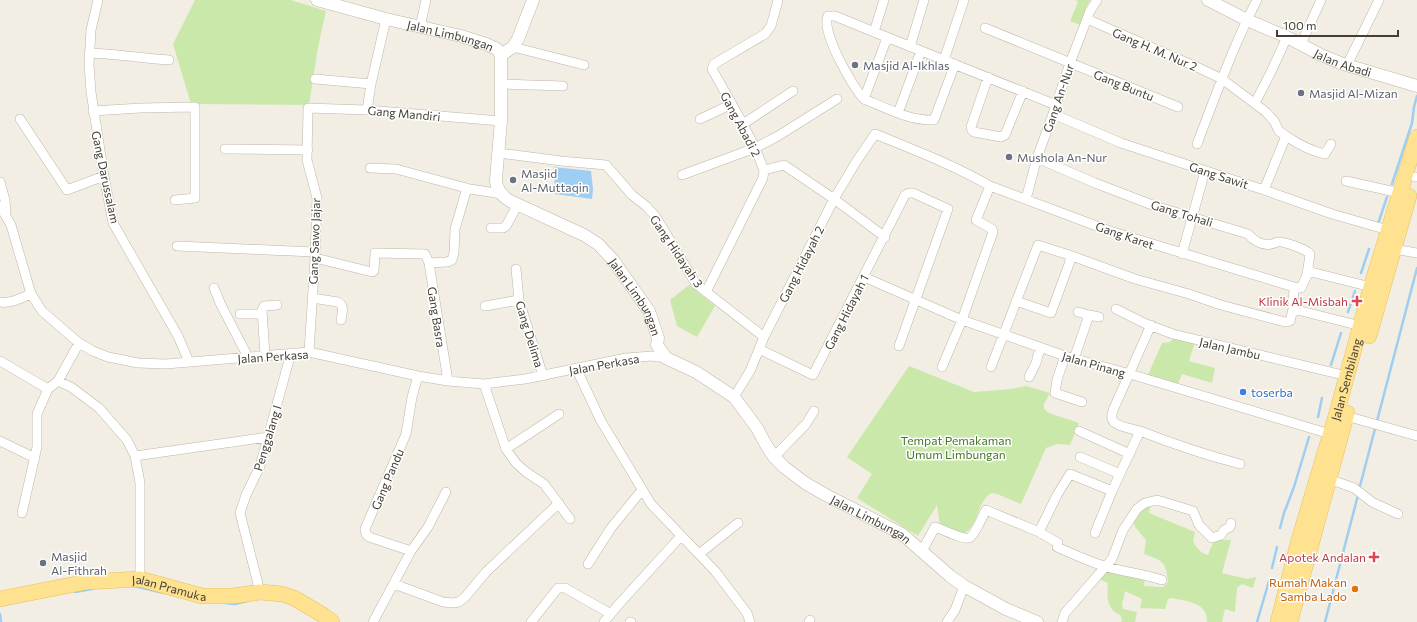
<svg xmlns="http://www.w3.org/2000/svg" width="1417" height="622" font-family="Commissioner,sans-serif">
  <style>
    .green { fill: #cbe8ab }
    .water { fill: #9ecef1 }
    .lines { fill: none; stroke-linecap: round; stroke-linejoin: round }
    .stream { stroke: #9ecef1; stroke-width: 2.5 }
    .minor-casing { stroke: #beb6a6; stroke-width: 10 }
    .tertiary-casing { stroke: #beb6a6; stroke-width: 13 }
    .primary-casing { stroke: #e6c05e; stroke-width: 16 }
    .minor { stroke: #fff; stroke-width: 9 }
    .tertiary { stroke: #fff; stroke-width: 12 }
    .primary { stroke: #ffe290; stroke-width: 15 }
    .worship-dot { fill: #6b7280; stroke: #fff; stroke-width: 1.5 }
    .health-dot { fill: #e0444e; stroke: #fff; stroke-width: 1.5 }
    .shop-dot { fill: #3f7fe0; stroke: #fff; stroke-width: 1.5 }
    .food-dot { fill: #e8710a; stroke: #fff; stroke-width: 1.5 }
    .labels { text-anchor: middle; dominant-baseline: central; stroke-width: 3; stroke-linejoin: round; paint-order: stroke }
    .street-label { font-size: 12px; fill: #443e34; stroke: #fff }
    .worship-label { font-size: 12px; fill: #5b616d; stroke: #fff; text-anchor: start }
    .health-label { font-size: 12px; fill: #be3a42; stroke: #fff; text-anchor: end }
    .shop-label { font-size: 12px; fill: #366cbe; stroke: #fff; text-anchor: start }
    .park-label { font-size: 12px; fill: #437726; stroke: #fff }
    .food-label { font-size: 12px; fill: #c56008; stroke: #fff; text-anchor: end }
  </style>
  <rect width="100%" height="100%" fill="#f2eee4"/>
  <path class="green" d="M195,0H291L326,11L318,47L309,105L191,104L173,44Z
    M1075,0H1090L1086,7L1080,25L1070,21L1078,2Z
    M689,285L715,306L697,337L677,326L670,300Z
    M1175,336L1195,342L1189,361L1215,368L1212,383L1182,374L1177,386L1147,377L1162,343L1170,342Z
    M909,366L974,392L1011,389L1026,386L1050,393L1044,404V409L1049,413L1079,423L1070,445L1057,444L1046,448L1021,504L997,494L991,493C975,505 981,521 965,533H956L940,527L937,505L918,536L857,498L872,474L847,457Z
    M1151,504L1149,513L1195,532L1193,541C1196,547 1200,553 1208,555L1214,540H1231L1222,573L1247,579L1256,577L1253,588L1242,584L1237,588L1235,612L1225,609L1222,622H1207C1208,602 1186,601 1171,598L1168,599L1165,609L1140,608L1142,599L1125,591L1122,605L1123,609L1137,612L1135,622H1121L1122,619L1120,615C1106,609 1107,596 1108,583L1099,579L1106,573L1108,569L1145,576L1144,586L1163,587L1168,582C1166,561 1163,561 1144,554L1146,540L1135,527L1133,521L1138,513Z"/>
  <path class="water" d="M554,167L591,171L593,189L592,199L555,194Z"/>
  <g class="lines">
    <path class="stream" d="M1392,184L1412,123L1414,107L1417,96
      M1378,224L1387,197
      M1361,273L1369,249
      M1348,312L1355,291
      M1331,365L1341,333
      M1318,417L1322,398
      M1360,486L1417,268
      M1280,528L1284,513L1294,487L1309,437
      M1272,568L1277,547
      M134,586L164,593
      M75,592L92,589
      M225,603L235,604L247,601
      M0,614L1,622
      M1257,622L1269,581
      M1325,622L1358,495"/>
    <g class="minor-casing">
      <path id="minor" d="M98,0L91,30L89,64L91,92L104,176L113,223L178,336L189,362
        M1087,19L1199,68L1222,79L1266,112L1274,121L1279,131L1286,136L1264,190
        M420,27L426,0
        M985,28L1178,107
        M874,32L884,0
        M887,38L864,99C853,88 820,30 828,16H835L874,32L1056,105
        M1301,44L1321,0
        M513,47L584,65
        M910,47L924,0
        M89,53C116,54 142,58 169,60
        M944,60L964,0
        M1347,65L1379,0
        M988,77L971,127L972,130L974,132L1001,137L1005,135L1023,91
        M315,79L371,84
        M501,84L563,86
        M864,99C886,108 910,121 934,120L955,64
        M1255,103L1271,72L1287,37
        M367,110L371,84L386,19
        M93,111L140,108L195,107V198L175,200
        M898,113L921,51
        M1053,114L1121,143L1264,190L1332,214L1388,230
        M20,119L67,190L104,176
        M700,119L732,104
        M743,124L793,91
        M1286,136C1298,144 1310,151 1325,154L1331,144
        M1197,144C1216,95 1233,46 1257,0
        M225,149L308,150
        M499,153L561,161L606,165L632,195L646,206L656,217L696,284L764,337
        M1037,158L1095,183L1155,206L1248,234C1253,240 1262,246 1271,244C1273,244 1275,243 1277,242C1283,241 1306,249 1310,254L1307,275L1301,288L1294,287
        M370,168L396,169L470,189L502,194
        M764,170L784,165L834,199L885,237
        M682,175L755,148L778,136L837,99
        M1415,177H1417
        M1346,181L1400,193
        M0,182L5,200L6,215
        M1026,199L1037,158L1053,114L1070,63L1090,11L1097,0
        M0,206L11,225L31,294L42,311L79,343L93,351L108,357L138,363L166,364L309,352L418,376L448,381L484,384L525,379L626,358L652,356L666,358
        M491,228H503L506,226L518,204
        M177,246L314,252
        M1394,249L1417,253
        M1182,254L1205,171
        M315,258L372,272L374,271L375,253L425,254L429,263L448,381
        M429,263L447,262L452,260L454,253L455,229L467,188
        M516,269L519,300L543,376
        M1307,271L1371,287
        M864,277L962,320L1065,356L1130,374L1330,434
        M214,288L221,305L248,357
        M706,292L763,178L764,170L755,148L743,124L712,69L714,64L765,34L771,26L778,0
        M312,298L338,302C345,306 342,313 341,320
        M1016,301L1051,313L1072,256
        M0,302C11,304 21,298 31,294
        M485,306L519,300
        M1116,309L1146,324L1173,334L1347,376
        M1078,312L1089,315
        M240,314H262
        M759,349L813,375L905,195L909,193H913L948,209L899,346
        M309,352L315,258L317,198L307,160L308,108L367,110L501,121
        M265,355L262,310L264,306L277,305
        M1065,356L1057,380L1055,393L1082,402
        M1074,359L1089,315L1099,317
        M0,361L48,389
        M942,367L962,320L993,232L992,229L976,220L990,186
        M991,367L1038,245L1072,256L1135,279L1189,294L1221,305L1285,322L1290,321L1293,309
        M576,368L601,421L651,504L715,571L747,613L750,622
        M1029,377L1036,363L1040,348
        M58,381L71,387L99,408L127,440L135,456L140,483V579
        M484,384L506,449L516,463L526,472L544,484L570,519
        M734,397L750,371L764,337L834,199L856,162L875,134C914,150 954,165 990,186L1110,231L1294,287L1293,309L1361,326
        M1346,416L1417,436
        M1079,431L1130,454
        M1140,431C1173,444 1206,455 1240,464
        M0,441L35,458
        M506,449L559,414
        M135,456L268,437
        M774,457L806,424L814,411
        M1080,457L1120,474
        M1329,479L1354,488L1372,502L1398,514
        M22,513L37,447V414L48,389L58,381L79,343
        M1039,532L1058,543L1057,547C1073,554 1090,562 1107,567C1125,572 1144,574 1162,580
        M1095,533L1112,491
        M411,551L369,537L366,534L365,529L406,434L412,397L418,376
        M922,551L935,527C942,529 963,540 969,538C975,535 982,517 986,510L1039,532L1057,495L1070,474L1112,491L1140,431C1133,429 1112,426 1112,418C1111,415 1113,411 1114,408L1151,325
        M699,554L738,523
        M588,564L611,528L642,490
        M394,584L443,602L453,603L459,602L466,596L486,572L559,503
        M260,592L240,513L246,495L260,466L291,353
        M373,622L411,551L428,527L446,492
        M531,622L558,588H565L611,614
        M604,622L619,604L681,536
        M630,622H631
        M809,622L810,620
        M947,622L955,610L964,586
        M1062,622L1065,613L1112,559L1123,530L1137,509L1142,505L1145,503L1157,500L1190,510L1193,511L1199,525L1212,538L1221,535L1224,530L1230,527L1231,523"/>
    </g>
    <g class="tertiary-casing">
      <g id="tertiary">
        <path id="s1" d="M317,0L386,19L461,36L486,44L497,49L501,55V121L496,179C496,189 502,196 510,201L584,235L598,244L613,260L649,311L658,338L657,345L666,358L696,372L734,397L757,428L765,443L774,457L784,467L805,483L824,494L902,534L950,576L964,586L1006,609L1037,622"/>
        <path id="s2" d="M1208,0L1247,20L1287,37L1321,55L1343,64L1417,86"/>
        <path d="M501,55L513,47L518,39L533,0"/>
      </g>
    </g>
    <g class="primary-casing">
      <g id="primary">
        <path d="M1369,336L1409,196"/>
        <path id="s3" d="M0,599L86,582L140,579L202,596H233L260,592L282,594L294,598L323,615L332,622"/>
        <path id="s4" d="M1278,622L1298,543L1337,412L1371,287L1417,137"/>
        <path d="M1290,622L1347,413"/>
      </g>
    </g>
    <use href="#minor" class="minor"/>
    <use href="#tertiary" class="tertiary"/>
    <use href="#primary" class="primary"/>
  </g>
  <g class="worship-dot">
    <circle cx="855" cy="65" r="4"/>
    <circle cx="1301" cy="93" r="4"/>
    <circle cx="1009" cy="157" r="4"/>
    <circle cx="513" cy="180" r="4"/>
    <circle cx="43" cy="563" r="4"/>
  </g>
  <g class="health-dot">
    <path d="M1355 295h4v4h4v4h-4v4h-4v-4h-4v-4h4z"/>
    <path d="M1372 551h4v4h4v4h-4v4h-4v-4h-4v-4h4z"/>
  </g>
  <circle class="shop-dot" cx="1243" cy="392" r="4"/>
  <circle class="food-dot" cx="1355" cy="589" r="4"/>
  <g class="labels">
    <g class="street-label">
      <text stroke="none"><textPath href="#s1" startOffset="138">Jalan Limbungan</textPath></text>
      <text transform="translate(1155 49) rotate(23)">Gang H. M. Nur 2</text>
      <text stroke="none"><textPath href="#s2" startOffset="149">Jalan Abadi</textPath></text>
      <text transform="translate(1124 85) rotate(22)">Gang Buntu</text>
      <text transform="translate(1058 98) rotate(-71)">Gang An-Nur</text>
      <text transform="translate(404 113) rotate(5)">Gang Mandiri</text>
      <text transform="translate(741 124) rotate(62)">Gang Abadi 2</text>
      <text transform="translate(1219 175) rotate(18)">Gang Sawit</text>
      <text transform="translate(106 177) rotate(78)">Gang Darussalam</text>
      <text transform="translate(1182 213) rotate(17)">Gang Tohali</text>
      <text transform="translate(1125 235) rotate(19)">Gang Karet</text>
      <text transform="translate(314 241) rotate(-88)">Gang Sawo Jajar</text>
      <text transform="translate(677 251) rotate(56)">Gang Hidayah 3</text>
      <text transform="translate(801 264) rotate(-63)">Gang Hidayah 2</text>
      <text stroke="none"><textPath href="#s1" startOffset="509">Jalan Limbungan</textPath></text>
      <text transform="translate(846 312) rotate(-63)">Gang Hidayah 1</text>
      <text transform="translate(437 317) rotate(81)">Gang Basra</text>
      <text transform="translate(530 334) rotate(73)">Gang Delima</text>
      <text transform="translate(1230 348) rotate(13)">Jalan Jambu</text>
      <text transform="translate(273 356) rotate(-4)">Jalan Perkasa</text>
      <text transform="translate(604 364) rotate(-10)">Jalan Perkasa</text>
      <text transform="translate(1094 364) rotate(16)">Jalan Pinang</text>
      <text stroke="none"><textPath href="#s4" startOffset="252">Jalan Sembilang</textPath></text>
      <text transform="translate(267 438) rotate(-73)">Penggalang I</text>
      <text transform="translate(387 479) rotate(-67)">Gang Pandu</text>
      <text stroke="none"><textPath href="#s1" startOffset="846">Jalan Limbungan</textPath></text>
      <text stroke="none"><textPath href="#s3" startOffset="172">Jalan Pramuka</textPath></text>
    </g>
    <g class="worship-label">
      <text x="863" y="65">Masjid Al-Ikhlas</text>
      <text x="1309" y="93">Masjid Al-Mizan</text>
      <text x="1017" y="157">Mushola An-Nur</text>
      <text x="521" y="173">Masjid<tspan x="521" dy="14">Al-Muttaqin</tspan></text>
      <text x="51" y="556">Masjid<tspan x="51" dy="14">Al-Fithrah</tspan></text>
    </g>
    <g class="health-label">
      <text x="1348" y="301">Klinik Al-Misbah</text>
      <text x="1366" y="557">Apotek Andalan</text>
    </g>
    <g class="shop-label">
      <text x="1251" y="392">toserba</text>
    </g>
    <g class="park-label">
      <text x="956" y="440">Tempat Pemakaman<tspan x="956" dy="14">Umum Limbungan</tspan></text>
    </g>
    <g class="food-label">
      <text x="1347" y="582">Rumah Makan<tspan x="1347" dy="14">Samba Lado</tspan></text>
    </g>
  </g>
  <path d="M1277 30v6h121v-6" fill="none" stroke="#443e34" stroke-width="2"/>
  <text x="1283" y="30" font-size="12" fill="#443e34" stroke="#ffffff" stroke-width="3" paint-order="stroke">100 m</text>
</svg>
